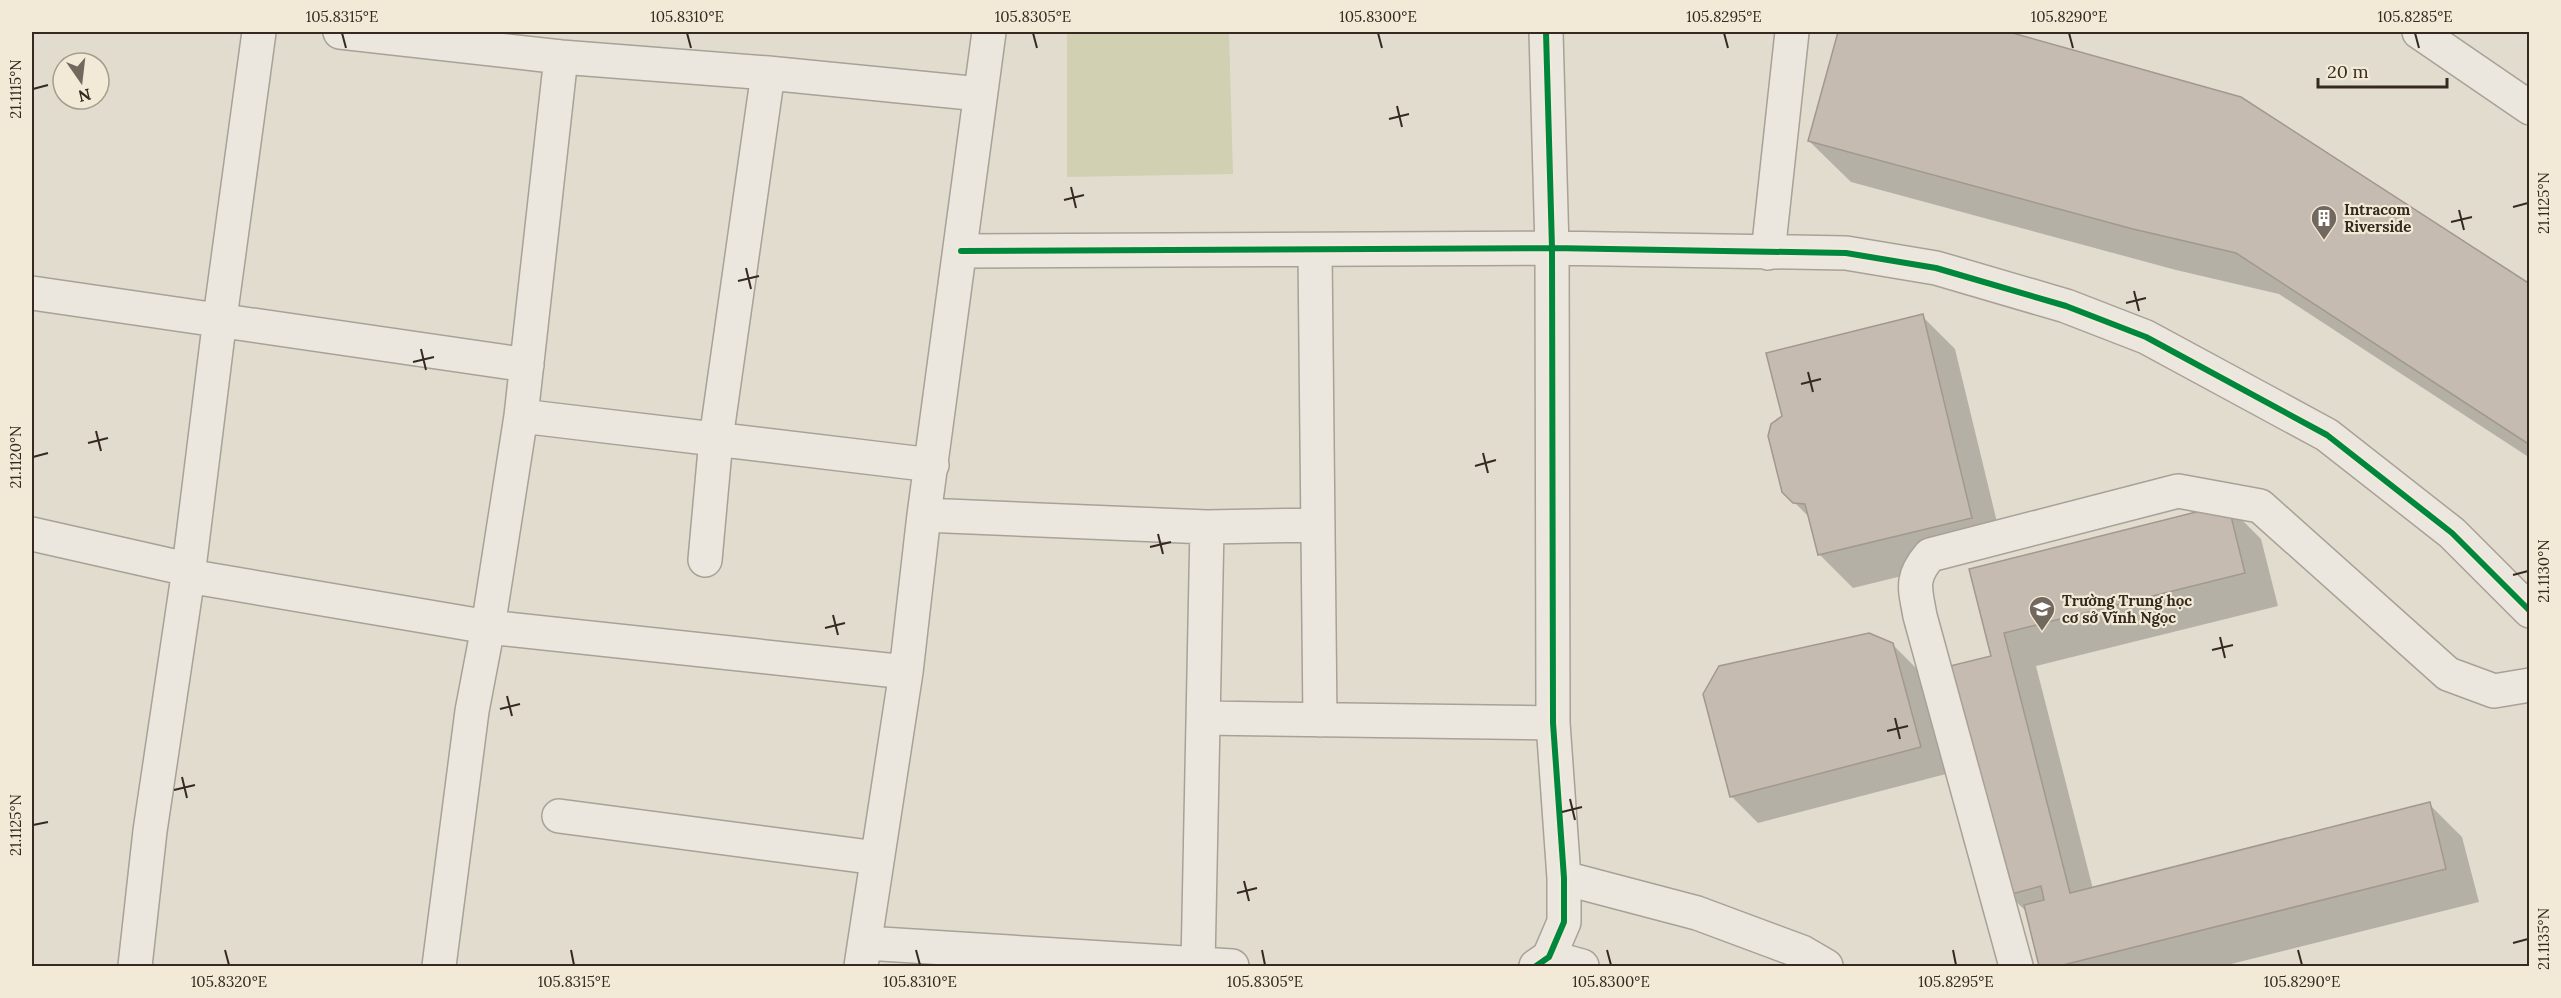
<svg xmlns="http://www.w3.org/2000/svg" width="2561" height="998" font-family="Lora,serif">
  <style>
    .green { fill: #d1d0b2 }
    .shadow { fill: #0003 }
    .building { fill: #c6bbb0; stroke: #a2988e; stroke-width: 1.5 }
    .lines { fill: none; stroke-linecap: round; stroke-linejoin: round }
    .minor-casing { stroke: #a8a197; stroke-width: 36 }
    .minor { stroke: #ebe7df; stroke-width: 33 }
    .cycleway-casing { stroke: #f2e9d6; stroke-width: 10 }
    .cycleway { stroke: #00873e; stroke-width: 6 }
    .ticks { fill: none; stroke: #362a20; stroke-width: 2 }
    .labels { text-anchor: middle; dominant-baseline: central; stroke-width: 4.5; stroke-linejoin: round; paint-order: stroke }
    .poi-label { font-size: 15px; font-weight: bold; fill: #362a20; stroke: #f2e9d6; text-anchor: start }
    .neatline { fill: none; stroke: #362a20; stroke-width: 2 }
    .ticks-label { font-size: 15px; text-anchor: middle; fill: #362a20 }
  </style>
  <rect width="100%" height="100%" fill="#e2dccf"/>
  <path class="green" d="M1067,32H1229L1233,174L1067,177Z"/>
  <path class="shadow" d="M1839,32H2003L2240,98L2530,287V458L2279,294L2176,270L1851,182L1809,141Z
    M1922,316L1955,349L2004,551L1853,588L1820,555L1811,519L1783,491Z
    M2228,506L2261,539L2278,606L2036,666L2093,889L2429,804L2462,837L2479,902L2223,966H2040L2027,912L2009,895L1993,657L1971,570Z
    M1893,645L1920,672L1946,774L1758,823L1731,796Z"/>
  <path class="building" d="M1838,32H2009L2241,97L2530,284V445L2236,253L2133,229L1808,141Z
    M1923,314L1972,518L1818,555L1805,504L1793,503L1782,492L1768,436L1771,424L1782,416L1766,353Z
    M2228,504L2245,573L2004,633L2070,893L2430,802L2446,869L2059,966H2039L2024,905L2044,900L2041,886L2008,895L1950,666L1991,656L1969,569Z
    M1869,633L1893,643L1921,747L1730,797L1703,694L1719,666Z"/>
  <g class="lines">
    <g class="minor-casing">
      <path id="minor" d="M340,32L561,57L768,73L980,94
        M2419,32L2530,108
        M561,57L521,416L932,465
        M961,251L1552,248L1846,253L1936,268L2066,306L2146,337L2327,435L2452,533L2530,611
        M1315,251L1320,720
        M1768,253L1792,32
        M32,293L527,365
        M924,515L1207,527L1198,965
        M1207,527L1318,525
        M32,534L187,569
        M705,560L716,439L768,73
        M188,576L488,627L906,672
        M1204,718L1553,723
        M559,816L877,858
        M1564,878L1697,913L1802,952L1826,966
        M865,943L1232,966
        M1549,957L1582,966
        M135,966L150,831L188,576L220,318L259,32
        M439,966L472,711L488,627L521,416
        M861,966L906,672L924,515L989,32
        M1536,966L1549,957L1564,922V878L1553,723L1552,248L1546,32
        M2016,966L1920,616C1915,588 1910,578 1930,555L2178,491L2260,506L2448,674L2494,691L2530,685"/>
    </g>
    <use href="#minor" class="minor"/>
    <g class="cycleway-casing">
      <path id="cycleway" d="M961,251L1552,248L1846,253L1936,268L2066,306L2146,337L2327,435L2452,533L2530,611
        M1536,966L1549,957L1564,922V878L1553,723L1552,248L1546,32"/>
    </g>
    <use href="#cycleway" class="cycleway"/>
  </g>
  <path class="ticks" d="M342,33L346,48M687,33L691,48M1033,33L1037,48M1378,33L1382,48M1724,33L1728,48M2069,33L2073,48M2415,33L2419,48M33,89L48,85M1397,106L1402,127M1389,119L1409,114M1071,187L1076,208M1064,200L1084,195M2513,207L2528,203M2459,210L2464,230M2451,222L2472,217M746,268L751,289M738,281L759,276M2134,291L2139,311M2126,303L2146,298M421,349L426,370M413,362L434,357M1808,372L1813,392M1801,384L1821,379M96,431L101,451M88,443L108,438M1483,453L1488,473M33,457L48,453M1475,466L1496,460M1158,534L1163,554M1150,547L1171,542M2513,575L2528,571M833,615L838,635M825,628L845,623M2220,637L2225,658M2212,650L2233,645M507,696L512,716M500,709L520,704M1895,718L1900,739M1887,731L1908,726M182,777L187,798M174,790L195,785M1570,799L1575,820M1562,812L1582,807M33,825L48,822M1244,881L1249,901M1237,893L1257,888M2513,943L2528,939M225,950L229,965M571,950L574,965M916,950L920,965M1262,950L1265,965M1607,950L1611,965M1953,950L1956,965M2298,950L2302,965"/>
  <defs>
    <g id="building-pin" transform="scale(1.35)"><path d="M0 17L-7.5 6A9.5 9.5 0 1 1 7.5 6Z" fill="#72685d" stroke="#f2e9d6"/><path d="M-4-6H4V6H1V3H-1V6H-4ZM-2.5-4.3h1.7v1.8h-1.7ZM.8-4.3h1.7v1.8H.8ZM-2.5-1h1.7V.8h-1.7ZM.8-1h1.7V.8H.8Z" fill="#fff"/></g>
    <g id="school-pin" transform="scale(1.35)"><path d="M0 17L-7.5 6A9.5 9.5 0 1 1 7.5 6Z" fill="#72685d" stroke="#f2e9d6"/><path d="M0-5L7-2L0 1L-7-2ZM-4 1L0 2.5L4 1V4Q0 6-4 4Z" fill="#fff"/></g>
  </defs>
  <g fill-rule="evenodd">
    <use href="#building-pin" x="2324" y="218"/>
    <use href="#school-pin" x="2042" y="609"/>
  </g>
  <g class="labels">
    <g class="poi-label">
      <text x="2344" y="209">Intracom<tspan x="2344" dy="17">Riverside</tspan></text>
      <text x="2062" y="600">Trường Trung học<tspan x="2062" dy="17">cơ sở Vĩnh Ngọc</tspan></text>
    </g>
  </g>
  <rect width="2561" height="998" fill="none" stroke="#f2e9d6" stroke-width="66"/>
  <g transform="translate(81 81) rotate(166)"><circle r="28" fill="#f2e9d6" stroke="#a79d8d" stroke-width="1.5"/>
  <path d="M0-4.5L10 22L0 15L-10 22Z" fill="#72685d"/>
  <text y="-9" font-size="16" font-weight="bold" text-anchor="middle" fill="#362a20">N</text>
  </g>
  <path d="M2318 78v9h129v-9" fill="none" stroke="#362a20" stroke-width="3"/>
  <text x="2327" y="78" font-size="18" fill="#362a20" stroke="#f2e9d6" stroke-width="4.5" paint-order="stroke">20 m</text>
  <rect x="33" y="33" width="2495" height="932" class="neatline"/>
  <g class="ticks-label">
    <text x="342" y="22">105.8315°E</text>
    <text x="687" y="22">105.8310°E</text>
    <text x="1033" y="22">105.8305°E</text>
    <text x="1378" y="22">105.8300°E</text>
    <text x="1724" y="22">105.8295°E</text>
    <text x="2069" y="22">105.8290°E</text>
    <text x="2415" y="22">105.8285°E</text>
    <text transform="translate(16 89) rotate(-90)" y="5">21.1115°N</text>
    <text transform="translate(2544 203) rotate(-90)" y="5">21.1125°N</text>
    <text transform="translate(16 457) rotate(-90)" y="5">21.1120°N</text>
    <text transform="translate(2544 571) rotate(-90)" y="5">21.1130°N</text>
    <text transform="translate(16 825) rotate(-90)" y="5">21.1125°N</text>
    <text transform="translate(2544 939) rotate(-90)" y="5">21.1135°N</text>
    <text x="229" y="987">105.8320°E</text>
    <text x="574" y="987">105.8315°E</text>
    <text x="920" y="987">105.8310°E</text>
    <text x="1265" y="987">105.8305°E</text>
    <text x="1611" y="987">105.8300°E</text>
    <text x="1956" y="987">105.8295°E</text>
    <text x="2302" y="987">105.8290°E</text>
  </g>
</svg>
